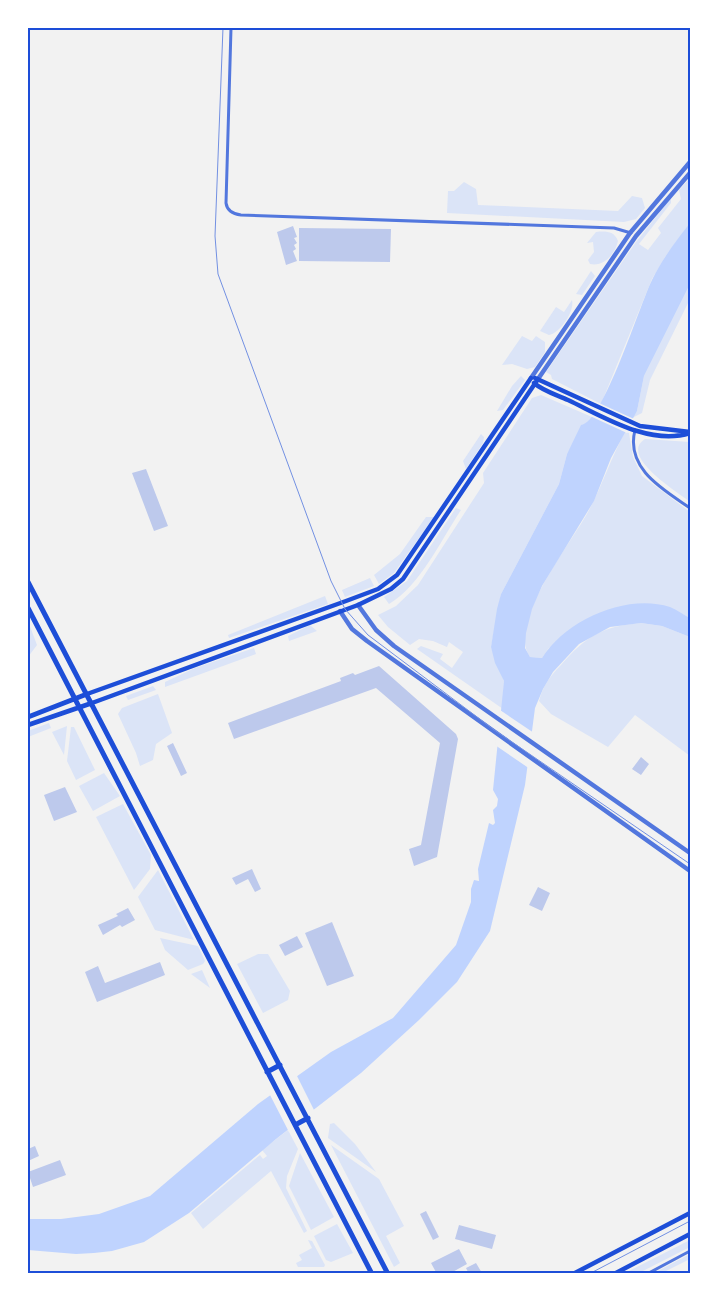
<svg xmlns="http://www.w3.org/2000/svg" width="718" height="1301" font-family="'Golos Text',sans-serif">
  <style>
    .green { fill: #dbe4f7 }
    .water { fill: #bfd3fe }
    .pier { fill: #f2f2f2 }
    .building { fill: #bdc9ec }
    .lines { fill: none; stroke-linecap: round; stroke-linejoin: round }
    .minor { stroke: #5277de; stroke-width: 3 }
    .tertiary { stroke: #5277de; stroke-width: 4.5 }
    .secondary { stroke: #1d4ed8; stroke-width: 4.5 }
    .primary { stroke: #1d4ed8; stroke-width: 5 }
    .tram { stroke: #7290e2; stroke-width: 1 }
    .neatline { fill: none; stroke: #1d4ed8; stroke-width: 2 }
  </style>
  <rect width="100%" height="100%" fill="#f2f2f2"/>
  <path class="green" d="M690,178V223L665,257L652,279L601,404L552,379L551,375L546,372L636,242L671,198V203L639,244L648,250L661,233L658,228L681,199L679,190Z
    M464,182L476,189L478,205L618,211L632,196L642,198L645,208L636,219L624,222L447,213L448,191H454Z
    M596,232C606,231 614,231 618,241C615,254 604,267 590,264L588,260L594,252L593,242L587,243Z
    M591,271L595,276L582,295L576,294Z
    M690,284V299L650,380L642,413L632,418L637,411L644,376Z
    M572,300C575,311 560,333 549,335L540,331L556,307L564,312Z
    M522,336L532,341L536,336L545,342V352L535,367L527,369L512,364L502,365Z
    M521,376L525,380L503,410L497,411L512,386Z
    M541,395L592,417L584,425L567,454L559,484L501,594L491,647L504,681L503,709L417,649L421,646L443,654L440,659L452,668L463,652L449,642L447,647L433,641L419,639L410,645L388,627L378,615L396,606L418,585L484,483L483,473L532,398Z
    M625,432L629,433L633,457L642,476L690,512V618L682,614L568,632L548,649L542,658L530,657C506,624 572,542 588,512C602,486 611,458 625,432Z
    M481,434L484,437L483,443L466,469L463,461Z
    M645,439L690,442V502C678,492 618,456 645,439Z
    M456,508L461,510C441,540 420,586 389,604L384,597L407,581Z
    M426,517H434L394,573L379,584L374,575L400,554Z
    M370,578L374,586L345,597L342,590Z
    M325,596L328,604L229,638L228,635Z
    M28,621L37,645L28,657Z
    M641,623L662,626L690,637V756L635,715L608,747L551,714L539,701C543,686 550,676 561,665C586,636 603,626 641,623Z
    M310,625L317,631L289,641L288,636Z
    M254,648L256,654L165,687V682L195,668Z
    M153,686L156,690L128,700L126,696Z
    M158,694L172,733L156,744L153,760L140,766L136,753L118,714L122,708Z
    M49,723L51,728L28,737V731Z
    M67,726L64,755L52,732Z
    M71,727H74L95,770L76,780L67,761Z
    M104,773L120,796L93,811L79,786Z
    M123,804L151,855L150,869L134,890L96,817Z
    M158,870L194,940L155,930L138,897Z
    M160,938L198,946L205,961L203,964L188,970L165,950Z
    M258,954H268L290,991L288,1000L263,1013L237,964Z
    M202,970L210,988L191,974Z
    M334,1123L355,1144L376,1172L328,1138L330,1124Z
    M288,1130L298,1149L287,1176L286,1188L307,1231L304,1233L271,1171L203,1229L191,1213L260,1155L263,1159L267,1156L262,1150Z
    M331,1145L379,1179L404,1226L386,1236L400,1263L394,1267Z
    M300,1153L334,1217L311,1230L289,1186Z
    M337,1224L353,1253L331,1262L326,1260L314,1236Z
    M308,1240L312,1241L325,1265L324,1267H298L296,1263L302,1260L299,1255L312,1248Z
    M690,1240V1247L639,1273H625Z
    M690,1254V1259L662,1273H654Z"/>
  <path class="water" d="M690,223V284L644,376L637,411L611,458L594,501L542,586L532,609L526,633L525,648L530,657L542,658C566,620 626,593 670,607C677,610 684,615 690,618V637L662,626L641,623L610,627L579,644L553,672L543,689L535,708L525,785L490,931L457,982L419,1020L361,1073L276,1139L189,1213L144,1242L112,1251L94,1253L76,1254L28,1250V1219H61L99,1214L150,1196L258,1104L331,1052L393,1018L456,945L471,902V889L474,880L479,881L478,869L489,823L493,825L495,823L493,810L497,806L498,799L493,790L504,681L495,663L491,647L497,609L501,594L559,484L567,454L581,425C603,423 640,304 652,280C662,259 676,241 690,223Z"/>
  <path class="pier" d="M599,403L634,419L627,433L590,416Z
    M500,710L534,733L530,769L495,745Z
    M296,1074L315,1112L289,1132L269,1093Z"/>
  <path class="building" d="M293,226L297,237L294,238L297,243L294,245L296,249L293,251L297,261L286,265L277,232Z
    M299,228L391,229L390,262L299,261Z
    M146,469L168,526L154,531L132,473Z
    M379,666L456,734L458,739L437,857L414,866L409,849L421,845L440,743L376,688L234,739L228,723L341,681L340,678L353,673L355,675Z
    M173,743L187,773L181,776L167,746Z
    M641,757L649,764L641,775L632,769Z
    M65,787L77,812L54,821L44,795Z
    M252,869L261,889L255,892L248,879L236,885L232,878Z
    M538,887L550,893L542,911L529,905Z
    M128,908L135,920L122,927L120,925L103,935L98,925L118,916L116,914Z
    M332,922L354,976L327,986L305,933Z
    M297,936L303,947L285,956L279,945Z
    M160,962L165,975L97,1002L85,972L98,966L105,983Z
    M35,1146L39,1156L28,1161V1149Z
    M60,1160L66,1175L33,1187L28,1172Z
    M426,1211L439,1237L433,1240L420,1214Z
    M459,1225L496,1235L492,1249L455,1239Z
    M459,1249L467,1264L449,1274H437L431,1263Z
    M476,1263L482,1273L469,1274L466,1268Z"/>
  <g class="lines">
    <path class="minor" d="M231,28L226,203C227,211 233,214 241,215L614,228L631,233
      M635,430C625,469 664,490 690,508
      M647,1274L690,1251"/>
    <path class="tertiary" d="M531,378L630,233L690,162
      M538,379L636,236L690,173
      M358,605L376,630L394,646L690,853
      M340,611L352,629L367,641L690,871"/>
    <path class="secondary" d="M535,378L640,426L690,432
      M534,383C543,391 557,395 568,400C604,417 650,446 690,433
      M87,694L346,601L378,589L397,575L531,378
      M92,703L358,605L391,589L403,579L538,379
      M573,1274L690,1213
      M614,1274L690,1234"/>
    <path class="primary" d="M28,582L388,1274
      M28,608L372,1274
      M28,717L87,694
      M28,725L92,703
      M267,1072L280,1065
      M295,1125L308,1118"/>
    <path class="tram" d="M223,28L215,236L218,274L331,581L345,609L368,635L493,729L690,864
      M589,1274L690,1221"/>
  </g>
  <rect width="718" height="1301" fill="none" stroke="#ffffff" stroke-width="58"/>
  <rect x="29" y="29" width="660" height="1243" class="neatline"/>
</svg>
